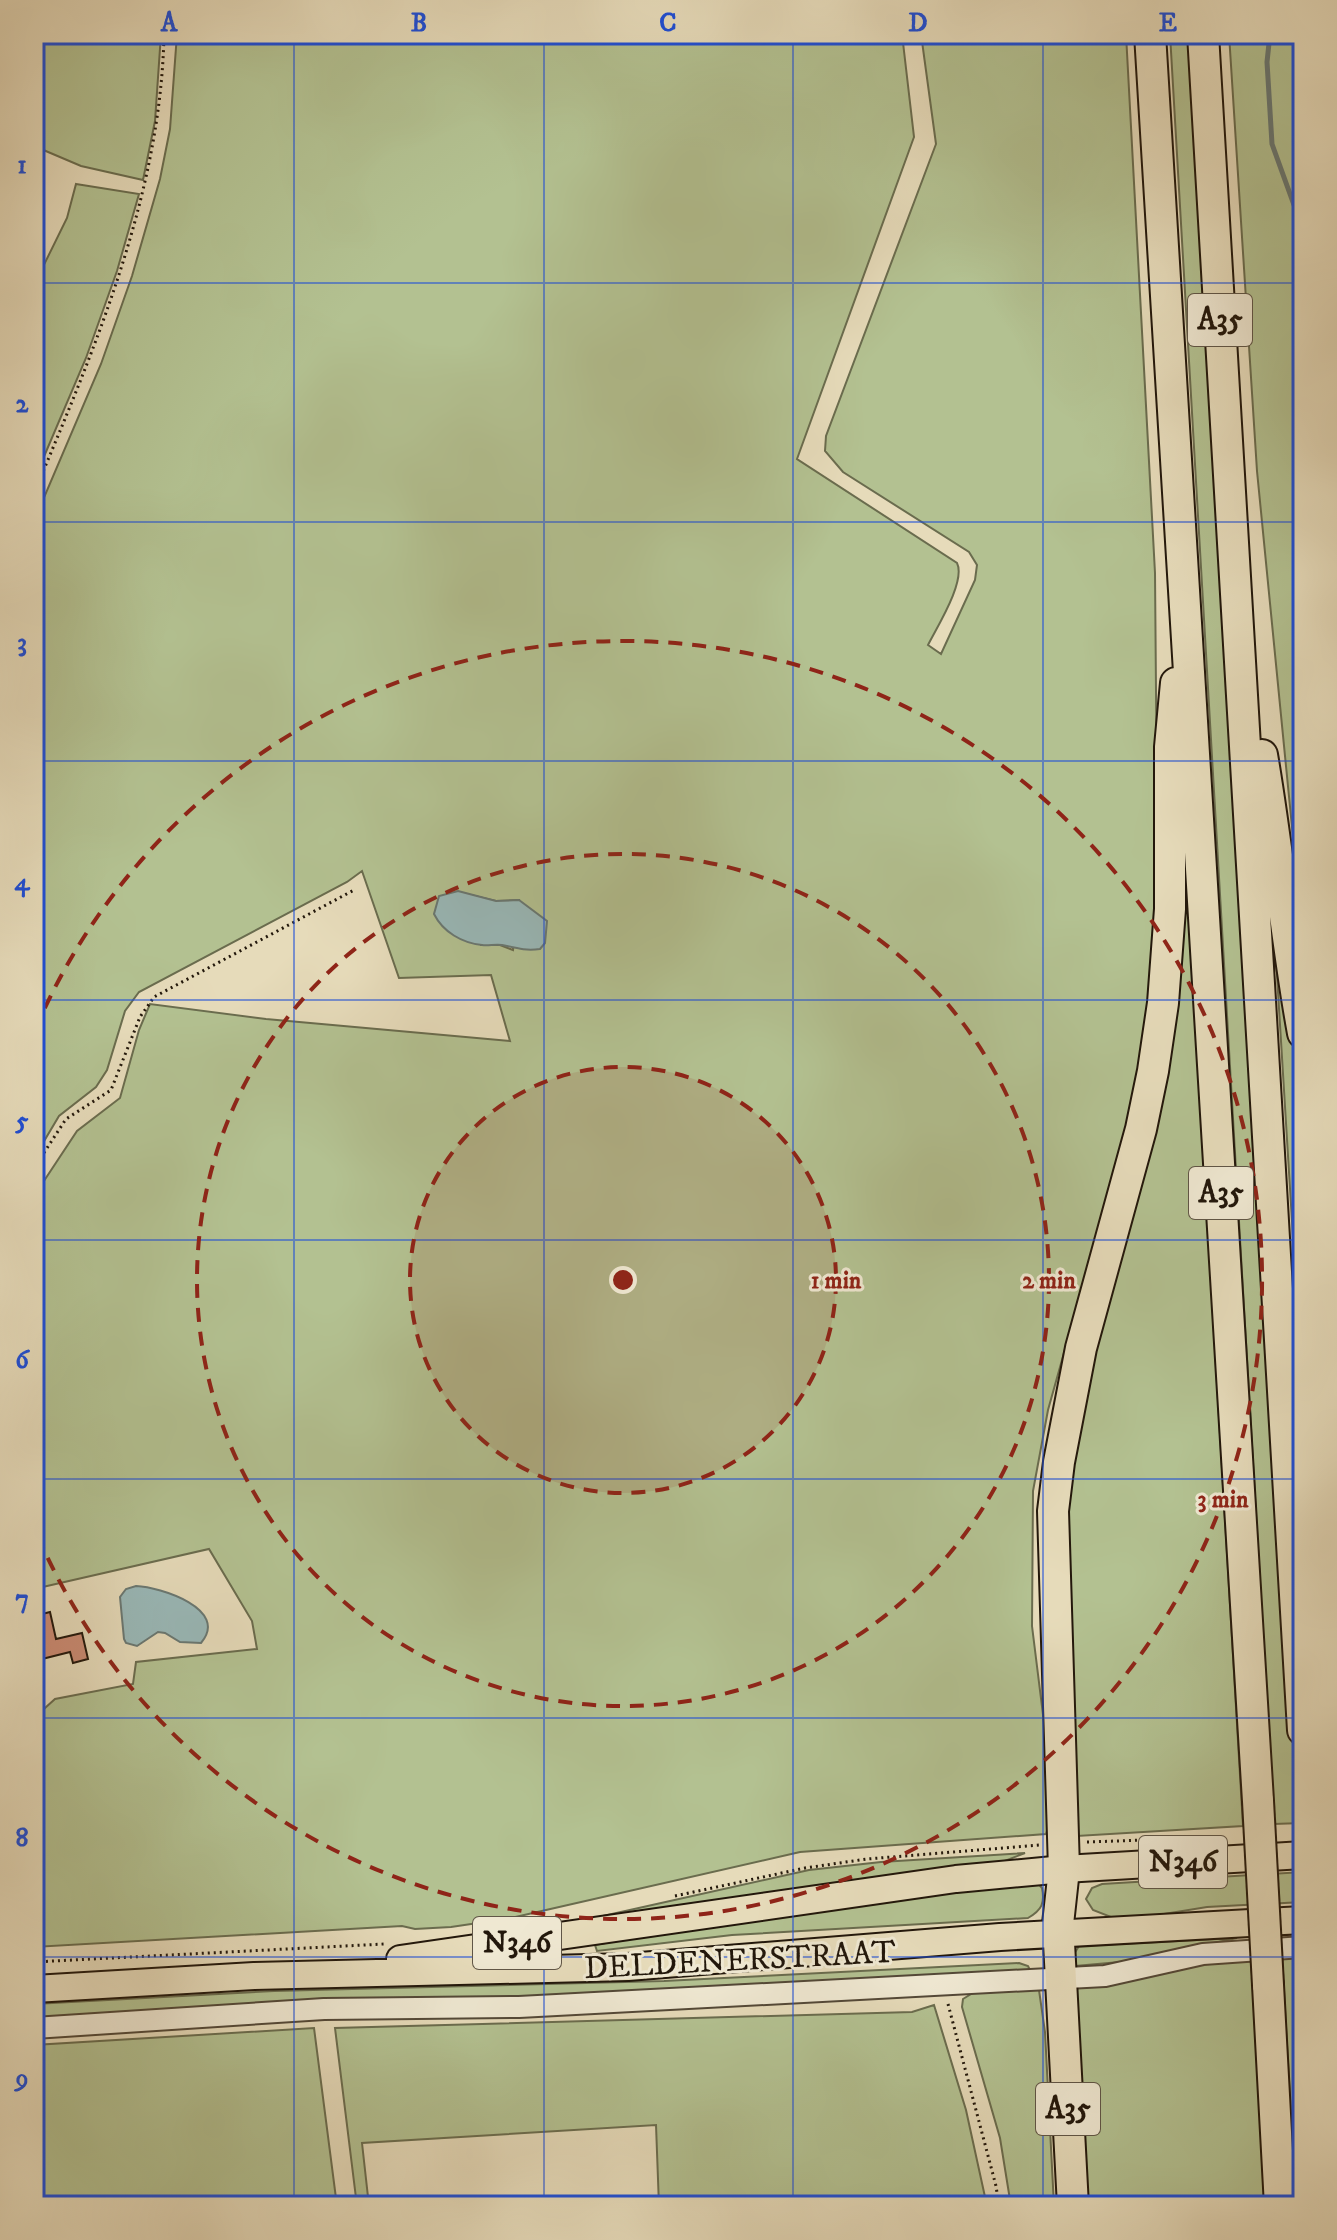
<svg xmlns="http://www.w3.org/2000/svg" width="1337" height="2240" font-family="'IM FELL DW Pica',serif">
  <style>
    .green { fill: #b3c191; stroke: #6a6c4e; stroke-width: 2; fill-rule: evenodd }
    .water { fill: #99b9b9; stroke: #697873; stroke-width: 2 }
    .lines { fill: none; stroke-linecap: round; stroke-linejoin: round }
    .stream { stroke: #697873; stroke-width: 5 }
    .building { fill: #cb8b74; stroke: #22170b; stroke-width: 2 }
    .minor-casing { stroke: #534837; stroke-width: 24 }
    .major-casing { stroke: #22170b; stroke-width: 30 }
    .highway-casing { stroke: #22170b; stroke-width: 34 }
    .path { stroke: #22170b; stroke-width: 3; stroke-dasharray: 2 4; stroke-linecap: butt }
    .minor { stroke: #efe8d2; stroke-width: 20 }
    .major { stroke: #e6dbba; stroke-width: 26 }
    .highway { stroke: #e6dbba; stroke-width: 30 }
    .highway-bridge-casing { stroke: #22170b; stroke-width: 34; stroke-linecap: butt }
    .highway-bridge { stroke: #e6dbba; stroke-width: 30 }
    .grid { fill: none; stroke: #1d4ed8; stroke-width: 2; stroke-opacity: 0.55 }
    .ring { fill: none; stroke: #8f2418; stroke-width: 4; stroke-dasharray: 14 10 }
    .labels { text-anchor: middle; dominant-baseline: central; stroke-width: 6; stroke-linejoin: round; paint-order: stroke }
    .shield { fill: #efe8d2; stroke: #605647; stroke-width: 2 }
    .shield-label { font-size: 30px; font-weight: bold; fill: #22170b }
    .street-label { font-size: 32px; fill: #22170b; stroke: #efe8d2 }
    .centre { fill: #8f2418; stroke: #efe8d2; stroke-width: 4 }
    .ring-label { font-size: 24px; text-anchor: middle; font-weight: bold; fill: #8f2418; stroke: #efe8d2; stroke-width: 6; stroke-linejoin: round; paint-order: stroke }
    .neatline { fill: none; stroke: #1d4ed8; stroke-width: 3 }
    .grid-label { font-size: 26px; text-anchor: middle; font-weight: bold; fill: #1d4ed8 }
  </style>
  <rect width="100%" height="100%" fill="#e6dbba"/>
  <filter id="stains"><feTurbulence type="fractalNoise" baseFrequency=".0025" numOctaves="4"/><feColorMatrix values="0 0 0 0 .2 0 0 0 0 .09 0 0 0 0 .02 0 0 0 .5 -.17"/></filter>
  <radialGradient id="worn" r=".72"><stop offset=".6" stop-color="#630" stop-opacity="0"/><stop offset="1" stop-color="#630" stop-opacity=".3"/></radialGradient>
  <path class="green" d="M34,34H161L155,121L143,180L81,166L34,146Z
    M177,34H902L914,137L797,459L957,563C966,581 937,627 928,645L941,654L975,580L977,565L969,552L843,472L825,451L826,436L936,144L921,34H1126L1155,573L1158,924L1137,1092L1048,1410L1033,1491L1032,1626L1047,1747L1050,1822L1046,1834L800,1852L511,1918L451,1927L415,1929L402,1926L34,1947V1718L55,1699L133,1684L136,1662L257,1649L252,1621L209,1549L34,1589V1196L77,1131L120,1098L139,1030L150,1004L266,1019L510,1041L491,975L399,978L362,871L347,882L139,992L125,1011L107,1070L96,1087L59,1116L34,1158V521L101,364L132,276L160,179L170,129ZM458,892L496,901L519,900L513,950L500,945H481Z
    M1170,34H1189L1302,1823L1274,1824Z
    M1229,34H1303V939L1257,471Z
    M76,184L139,194L117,271L86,358L34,480V285L67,218Z
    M1185,839L1243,1826L1077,1836L1063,1507Z
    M1272,894L1280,965L1303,1098V1401Z
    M1025,1853L997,1864L576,1922L809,1870L881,1862Z
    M1303,1872V1902L1207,1907L1121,1921L1093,1910L1086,1899L1092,1888L1102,1884Z
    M1034,1879L1042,1888C1045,1903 1042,1910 1028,1918L732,1935L597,1951L595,1945L797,1907Z
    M1237,1938L1131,1961L1075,1966L1074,1954L1079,1946Z
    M1303,1953V2206H1296L1282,1955Z
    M1251,1957L1265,2206H1077L1066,1988L1207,1960Z
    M1019,1963L1028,1966L1032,1974L34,2020V2004L274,1991L664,1981Z
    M1034,1988L1039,1990L1045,2032L1054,2206H1011L1000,2138L962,2007L963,1999L976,1991Z
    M934,2005L966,2110L987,2206H659L656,2125L362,2143L369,2206H357L335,2028L912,2012Z
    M314,2028L337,2206H34V2045Z"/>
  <path class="water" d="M458,891L496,901L519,900L547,921L545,943L540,949C525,951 516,948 502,945C495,944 488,946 482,945C462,943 443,932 434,914L439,896Z
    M136,1586C160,1587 230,1609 201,1643L180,1642L165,1633L158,1632L137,1646L126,1643L124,1639L120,1597L126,1589Z"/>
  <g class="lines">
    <path class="stream" d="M1270,34L1267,62L1272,144L1303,230"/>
  </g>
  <path class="building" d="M50,1612L56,1639L82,1633L88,1659L73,1663L70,1652L42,1659L37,1638L34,1639V1616Z"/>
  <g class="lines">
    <g class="minor-casing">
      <path id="minor" d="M34,2028L324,2009L519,2007L1105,1976L1203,1954L1303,1947"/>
    </g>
    <g class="major-casing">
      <path id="major" d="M400,1959L956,1879L1064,1869L1303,1855
        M34,1989L254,1976L628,1967L1000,1937L1303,1920"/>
    </g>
    <g class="highway-casing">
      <path id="highway" d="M1150,34L1258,1801
        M1203,34L1303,1730
        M1262,755C1278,847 1286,941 1303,1033
        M1268,1985L1280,2206
        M1073,2206L1058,1924L1064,1869L1053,1511L1059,1462L1081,1348L1141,1129L1153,1071L1163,1003L1170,909V747L1176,683"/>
    </g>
    <path class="path" d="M34,493C95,348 161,194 164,34
      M34,1168L66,1119L111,1090L140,1017L154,997L354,890
      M1087,1842L1175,1839
      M675,1896L805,1868L867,1859L1040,1845
      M34,1962L384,1944
      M948,2004L996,2186L999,2206"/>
    <use href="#minor" class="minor"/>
    <use href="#major" class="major"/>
    <use href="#highway" class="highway"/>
    <g class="highway-bridge-casing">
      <path id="highway-bridge" d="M1258,1801L1268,1985"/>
    </g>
    <use href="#highway-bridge" class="highway-bridge"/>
  </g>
  <path class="grid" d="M294,34V2206M544,34V2206M793,34V2206M1043,34V2206M34,283H1303M34,522H1303M34,761H1303M34,1000H1303M34,1240H1303M34,1479H1303M34,1718H1303M34,1957H1303"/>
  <circle cx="623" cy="1280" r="213" fill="#8f2418" fill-opacity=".12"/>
  <g class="ring">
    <circle cx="623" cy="1280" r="213"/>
    <circle cx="623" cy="1280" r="426"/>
    <path d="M35 1030A639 639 0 1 1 35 1530"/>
  </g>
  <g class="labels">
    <g class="shield">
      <rect x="1188" y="294" width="64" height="52" rx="6"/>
      <rect x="1189" y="1167" width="64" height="52" rx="6"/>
      <rect x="1139" y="1836" width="88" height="52" rx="6"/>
      <rect x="473" y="1917" width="88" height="52" rx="6"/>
      <rect x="1036" y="2083" width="64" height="52" rx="6"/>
    </g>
    <g class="shield-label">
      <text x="1220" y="320">A35</text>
      <text x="1221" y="1193">A35</text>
      <text x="1183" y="1862">N346</text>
      <text x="517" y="1943">N346</text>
      <text x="1068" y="2109">A35</text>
    </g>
    <g class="street-label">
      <text transform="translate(740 1961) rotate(-3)">DELDENERSTRAAT</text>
    </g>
  </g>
  <circle cx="623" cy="1280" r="12" class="centre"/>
  <g class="ring-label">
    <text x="836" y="1288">1 min</text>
    <text x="1049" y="1288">2 min</text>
    <text x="1223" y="1507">3 min</text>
  </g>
  <rect width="1337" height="2240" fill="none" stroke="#e6dbba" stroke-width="88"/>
  <rect x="44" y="44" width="1249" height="2152" class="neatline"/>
  <g class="grid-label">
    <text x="169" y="31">A</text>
    <text x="419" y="31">B</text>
    <text x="668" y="31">C</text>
    <text x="918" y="31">D</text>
    <text x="1168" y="31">E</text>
    <text x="22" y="173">1</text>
    <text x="22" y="412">2</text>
    <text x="22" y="651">3</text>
    <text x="22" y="890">4</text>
    <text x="22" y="1129">5</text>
    <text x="22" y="1368">6</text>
    <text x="22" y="1607">7</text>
    <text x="22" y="1846">8</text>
    <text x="22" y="2086">9</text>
  </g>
  <rect width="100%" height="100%" filter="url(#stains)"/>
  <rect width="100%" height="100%" fill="url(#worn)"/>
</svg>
